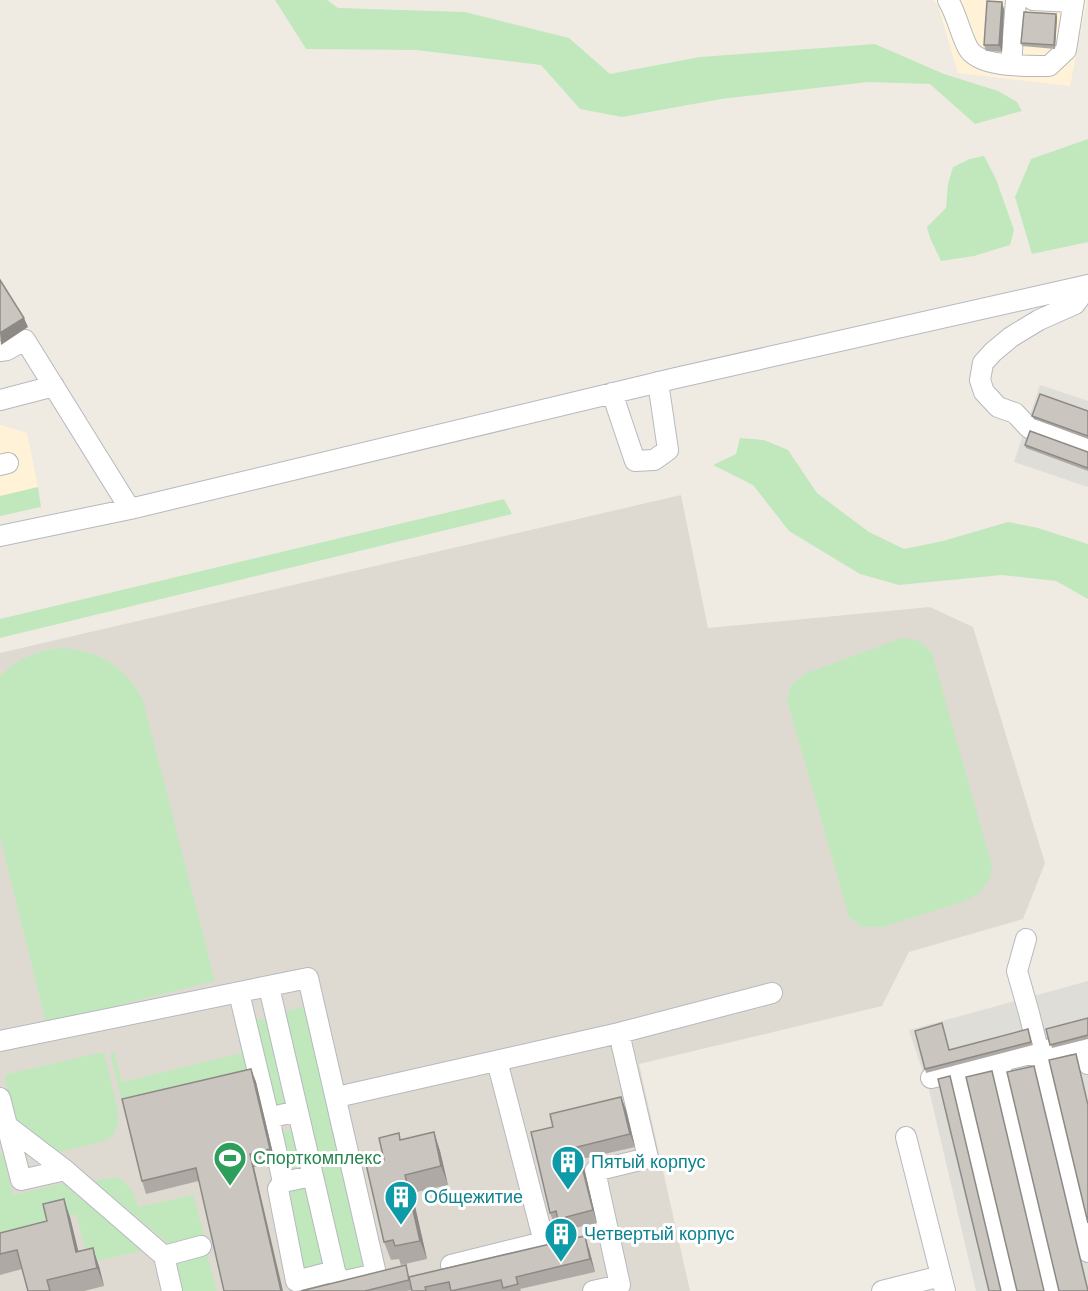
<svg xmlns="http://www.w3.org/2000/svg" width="1088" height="1291" font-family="Helvetica,sans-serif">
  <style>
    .commercial { fill: #fff2d7 }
    .industrial { fill: #dfddd7 }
    .education { fill: #dfdad1 }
    .green { fill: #c1e8bd }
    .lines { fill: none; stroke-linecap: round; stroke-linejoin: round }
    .minor-casing { stroke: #b5b9be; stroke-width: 22 }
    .minor { stroke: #fff; stroke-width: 20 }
    .wall { fill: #aea9a4 }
    .shaded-wall { fill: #8d8a86 }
    .building { fill: #cac5bf; stroke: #8d8a86; stroke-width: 1.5 }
    .labels { text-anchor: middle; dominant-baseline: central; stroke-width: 6; stroke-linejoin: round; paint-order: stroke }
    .leisure-label { font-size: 18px; fill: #27864d; stroke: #fff; text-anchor: start }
    .culture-label { font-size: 18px; fill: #0d838f; stroke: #fff; text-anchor: start }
  </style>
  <rect width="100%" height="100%" fill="#efebe2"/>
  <path class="commercial" d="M932,0H1087L1070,86L958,73L938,5Z
    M0,425L27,433L38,487L0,496Z"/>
  <path class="industrial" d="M1040,385L1088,401V487L1014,462Z
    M1088,981V1291H976L929,1090L909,1030Z"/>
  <path class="education" d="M681,495L708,628L930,607L973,627L1045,863L1023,919L909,952L882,1006L639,1064L690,1291H0V653Z"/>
  <path class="green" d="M275,0H327L338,8L465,12L569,38L610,74L700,57L875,44L944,74L998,91L1017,102L1022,111L975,124L930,84L868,82L721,99L622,117L580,109L541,65L416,50L306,49Z
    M1088,139V242L1032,254L1015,197L1031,159Z
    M984,156L996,179L1014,230L1010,245L974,256L941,261L930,238L927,227L946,208L948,184L953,167L970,159Z
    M740,438L764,440L788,450L817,493L869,532L904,549L943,541L1008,522L1038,528L1088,544V599L1056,581L1002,575L899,585L860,574L789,531L753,485L713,465L736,454Z
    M38,487L41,507L0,516V496Z
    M504,499L512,514L0,638V619Z
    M902,638L920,641L932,653L992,866L990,878L979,893L963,902L882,927H862L849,917L787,700L791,685L804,674Z
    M56,648C96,648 125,665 143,700L215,981L46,1023L0,837V676C16,660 34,652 56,648Z
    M300,1007L306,1010L366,1267L343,1273L284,1015L288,1011Z
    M257,1018L264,1020L271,1027L289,1103L270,1108L250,1019Z
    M241,1024L252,1070L122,1102L110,1053L114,1052L122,1082L242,1053L235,1025Z
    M104,1052L118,1111C118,1121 118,1131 110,1138C102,1144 65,1150 54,1153L16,1124L5,1079V1076L7,1074Z
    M294,1129L305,1173L287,1177L276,1134Z
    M3,1153L13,1195L72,1181L153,1248L89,1263L76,1214L43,1222L48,1241L0,1251V1154Z
    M118,1177C131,1186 134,1193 138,1207L193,1195L205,1238L174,1245L168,1243L93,1181Z
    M307,1183L329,1268L303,1272L284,1189Z
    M206,1251L217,1291H181L175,1261Z"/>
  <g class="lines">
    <g class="minor-casing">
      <path id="minor" d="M948,0C957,15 960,33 968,48C979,68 1029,66 1049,66L1066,50L1074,0
        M1033,0L1073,2
        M1011,64L1016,0
        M1088,286L1075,304L1039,320L1011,337L993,352L983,363L980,380L984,392L998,407L1015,413L1029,428L1088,448
        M0,351L7,350L25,340L130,509
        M612,393L635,461L654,460L668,450L658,382
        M0,400L54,386
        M0,465L8,463
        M0,536L130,509L676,378L1088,285
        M1026,939L1017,971L1029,1013L1088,1252
        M239,993L269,1118L297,1111
        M0,1041L308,978L376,1274L340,1282L335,1271L269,987
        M1082,1041L1088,1064
        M999,1062L1052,1291
        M959,1072L1011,1291
        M931,1078L1088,1040
        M337,1097L619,1033L772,993
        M0,1098L21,1180L65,1170
        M269,1118L283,1182
        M6,1125L65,1170L164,1256L172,1291
        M906,1137L945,1291
        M312,1176L283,1182L278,1189L296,1281L335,1271
        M164,1256L201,1246
        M451,1265L544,1242L497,1061
        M593,1291L620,1285L595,1171L648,1158L619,1033
        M882,1291L941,1276"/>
    </g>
    <use href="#minor" class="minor"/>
  </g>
  <path class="wall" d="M1004,9L1002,52L986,51L984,45Z
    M1056,14L1057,17L1055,49L1022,46L1021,43Z
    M1088,411V439L1034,419L1032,416Z
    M1025,445L1088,452V471L1026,448Z
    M1088,1018V1039L1052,1048L1046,1029Z
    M1028,1029L1033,1045L926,1073L925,1069Z
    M251,1069L256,1082L275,1162L146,1194L142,1181Z
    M621,1097L626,1110L635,1147L582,1159L597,1223L570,1229L572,1239L589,1249L595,1272L520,1289L521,1291H412V1290L407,1291H301L410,1276L563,1241L559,1225L555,1226L550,1213L553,1127Z
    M434,1132L440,1151L448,1185L412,1193L427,1259L401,1265L399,1259L391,1260L384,1242V1160L401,1140Z
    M70,1217L78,1251L99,1266L104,1286L84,1291H28L22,1269L0,1275V1233Z"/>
  <path class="shaded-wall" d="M1002,2L1004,9L1002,52L999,45Z
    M1056,14L1057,17L1055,49L1054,45Z
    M24,318L28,327L1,345L0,333Z
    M251,1069L256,1082L275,1162L270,1149Z
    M621,1097L626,1110L635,1147L630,1134Z
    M434,1132L440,1151L448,1185L441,1166Z
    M577,1147L582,1159L597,1223L593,1210Z
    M250,1154L254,1167L283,1291H281Z
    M405,1175L412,1193L427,1259L420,1241Z
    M64,1199L70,1217L83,1270L76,1252Z
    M566,1217L570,1229L575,1252L571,1239Z
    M585,1236L589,1249L595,1272L590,1259Z
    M93,1248L99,1266L104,1286L97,1268Z"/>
  <path class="building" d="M987,1L1002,2L999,45H984Z
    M1024,12L1056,14L1054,45L1021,43Z
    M0,280L24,318L0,333Z
    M1040,394L1088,411V436L1032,416Z
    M1030,431L1088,452V468L1025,445Z
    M1088,1018V1035L1050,1045L1046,1029Z
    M942,1023L949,1050L1028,1029L1031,1042L925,1069L915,1031Z
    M1076,1054L1088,1105V1223L1049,1060Z
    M1034,1066L1088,1291H1059L1007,1072Z
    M251,1069L270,1149L250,1154L281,1291H224L196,1168L142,1181L122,1099Z
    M992,1071L1044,1291H1017L966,1077Z
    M950,1076L1001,1291H989L938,1079Z
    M621,1097L630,1134L577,1147L593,1210L566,1217L571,1239L585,1236L590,1259L516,1277L518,1284L503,1288L501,1280L451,1291L449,1282L425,1287L426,1291H412L409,1277L563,1241L556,1211L550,1213L531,1132L553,1127L550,1114Z
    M434,1132L441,1166L405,1175L420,1241L395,1246L393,1240L384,1242L366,1164L384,1160L379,1138L399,1133L400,1140Z
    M64,1199L76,1252L93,1248L97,1268L47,1280L50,1291H28L17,1250L0,1254V1233L47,1221L43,1204Z
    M406,1265L409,1280L365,1291H301Z"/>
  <defs>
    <g id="stadium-pin" transform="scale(1.725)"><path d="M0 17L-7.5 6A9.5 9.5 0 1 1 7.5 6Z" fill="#2e9e5b" stroke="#fff"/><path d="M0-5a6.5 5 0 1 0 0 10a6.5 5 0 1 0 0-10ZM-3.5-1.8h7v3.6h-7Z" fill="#fff"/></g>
    <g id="building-pin" transform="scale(1.725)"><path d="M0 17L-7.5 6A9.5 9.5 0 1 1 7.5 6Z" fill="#0f9aa8" stroke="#fff"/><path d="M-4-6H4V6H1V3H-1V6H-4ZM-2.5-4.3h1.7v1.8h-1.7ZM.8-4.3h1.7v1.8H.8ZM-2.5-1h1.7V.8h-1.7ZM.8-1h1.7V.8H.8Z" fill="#fff"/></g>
  </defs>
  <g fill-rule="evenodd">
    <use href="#stadium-pin" x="230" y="1158"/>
    <use href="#building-pin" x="568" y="1162"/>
    <use href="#building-pin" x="401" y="1197"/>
    <use href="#building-pin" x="561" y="1234"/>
  </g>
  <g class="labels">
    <g class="leisure-label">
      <text x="253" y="1158">Спорткомплекс</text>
    </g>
    <g class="culture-label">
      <text x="591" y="1162">Пятый корпус</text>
      <text x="424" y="1197">Общежитие</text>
      <text x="584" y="1234">Четвертый корпус</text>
    </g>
  </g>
</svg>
